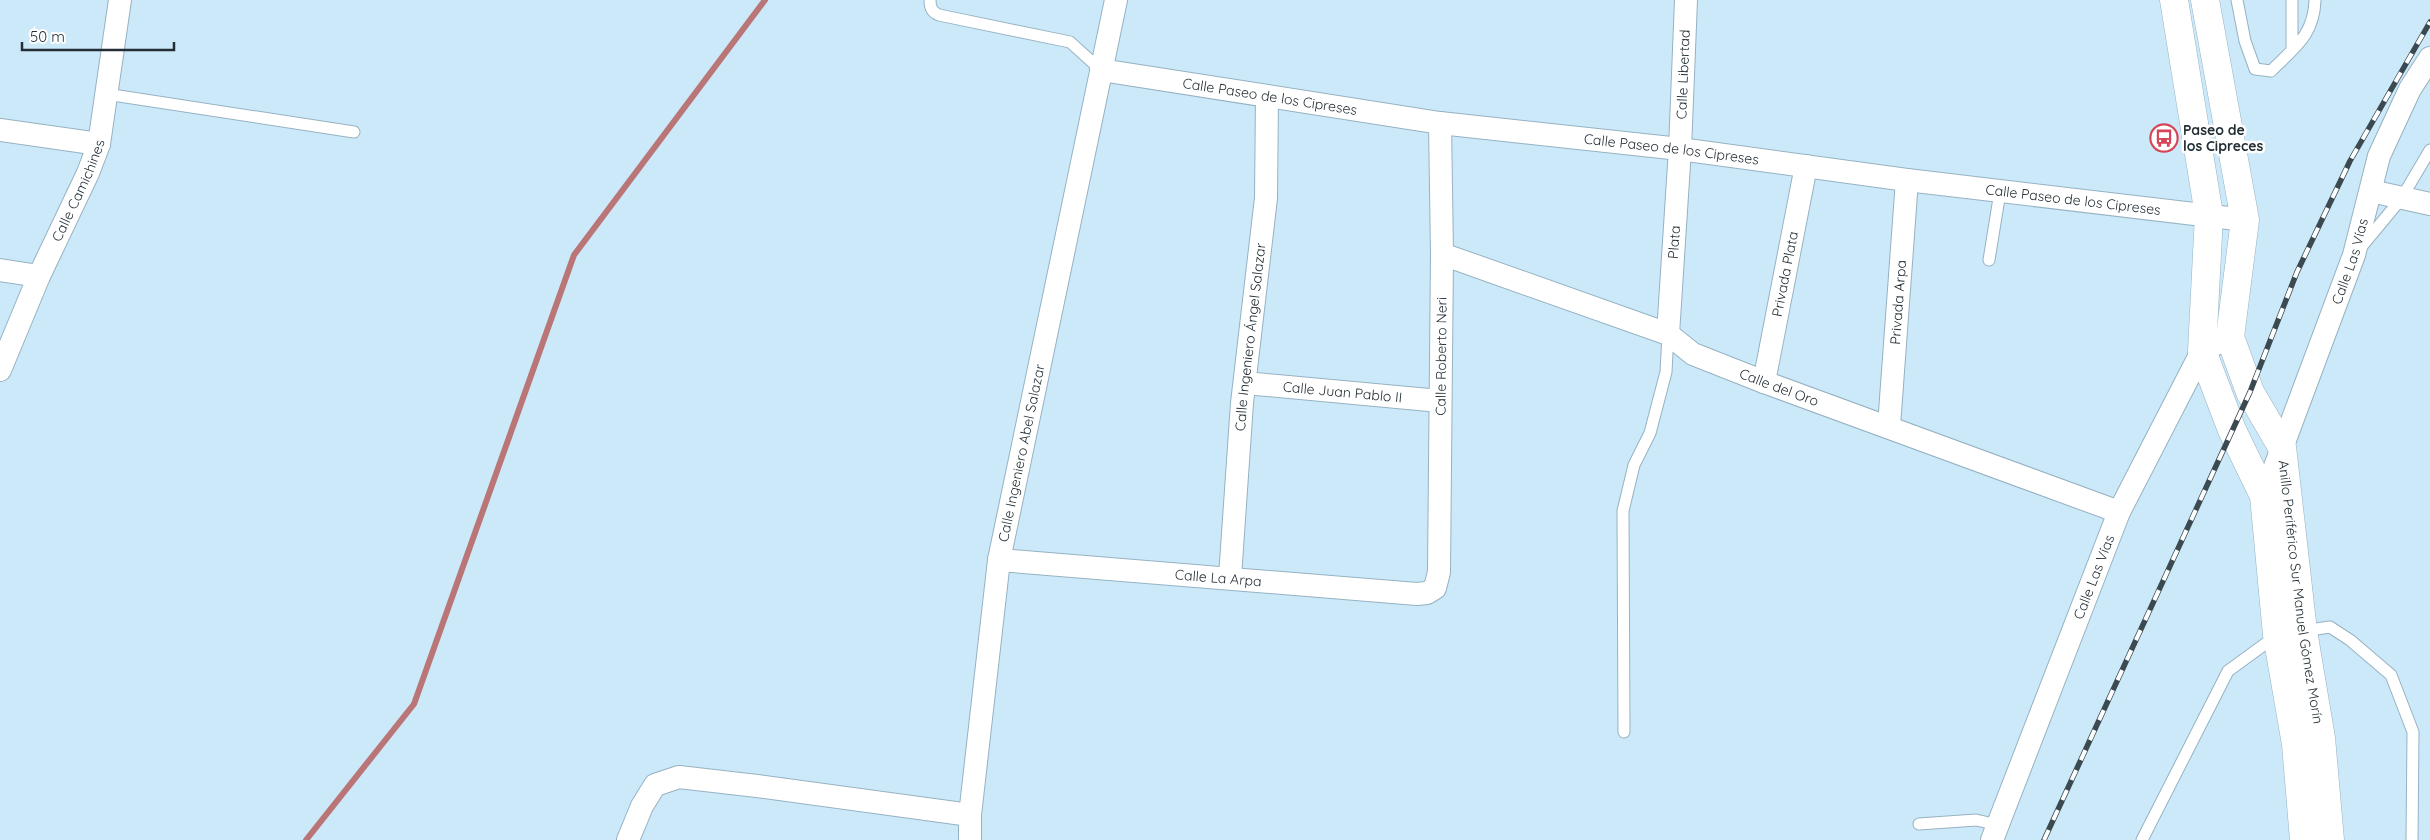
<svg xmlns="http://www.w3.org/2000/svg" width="2430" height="840" font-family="Quicksand,sans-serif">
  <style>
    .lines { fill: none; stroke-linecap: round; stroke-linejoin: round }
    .stream { stroke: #ba7577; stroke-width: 6 }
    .service-casing { stroke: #96b2c2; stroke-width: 13 }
    .minor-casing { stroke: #96b2c2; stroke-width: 24 }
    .tertiary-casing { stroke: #96b2c2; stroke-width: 29 }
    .service { stroke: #fff; stroke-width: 11 }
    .minor { stroke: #fff; stroke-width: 22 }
    .tertiary { stroke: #fff; stroke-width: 28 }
    .rail-casing { stroke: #3b4950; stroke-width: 5.5 }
    .rail { stroke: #fff; stroke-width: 4; stroke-dasharray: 11; stroke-linecap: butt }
    .labels { text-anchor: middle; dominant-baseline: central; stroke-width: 5; stroke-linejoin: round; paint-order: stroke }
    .street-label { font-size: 14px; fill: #232e34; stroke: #fff }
    .poi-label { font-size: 14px; font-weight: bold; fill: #232e34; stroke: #fff; text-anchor: start }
  </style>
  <rect width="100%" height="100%" fill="#cce9fa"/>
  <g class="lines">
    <path class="stream" d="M306,840L414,704L574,255L765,0"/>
    <g class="service-casing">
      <path id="service" d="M930,0C930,8 932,12 939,15L1070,42L1101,70
        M2237,0L2245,41L2255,69L2271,71C2295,47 2314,35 2315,0
        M2292,50V0
        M106,94L354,132
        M2362,246L2401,199L2430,150
        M1989,260L2000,192
        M2303,631L2330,627L2350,640L2391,675L2413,732L2412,840
        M1624,732L1623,511L1634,465L1650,433L1666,372L1668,334
        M1919,824L1976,820L1998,825
        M2142,840L2228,671L2276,636"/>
    </g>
    <g class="minor-casing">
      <g id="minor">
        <path id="s1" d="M1101,70L1440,123L1680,149L1907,180L2245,220"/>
        <path d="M0,130L99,144"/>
        <path d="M2371,191L2430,204"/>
        <path id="s2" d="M1442,254L1668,334L1693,354L1764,382L2119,512"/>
        <path d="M0,270L39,276"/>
        <path id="s3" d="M1668,334L1680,149L1686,0"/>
        <path id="s4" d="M0,370L39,276L88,173L99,144L120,0"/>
        <path id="s5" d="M1764,382L1806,166"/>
        <path id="s6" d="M1245,383L1440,401"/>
        <path id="s7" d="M1889,426L1907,180"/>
        <path id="s8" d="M2264,496L2354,255L2379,156L2410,89L2430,58"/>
        <path id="s9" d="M999,560L1417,594L1427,593L1435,588L1439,572L1442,254L1440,123"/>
        <path id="s10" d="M1230,577L1242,403L1266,198L1267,96"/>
        <path d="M628,840L642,806L655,785L679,777L757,786L970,815"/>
        <path id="s11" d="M970,840V815L999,560L1116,0"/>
        <path id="s12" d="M1992,840L2119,512L2202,351L2230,337"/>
      </g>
    </g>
    <g class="tertiary-casing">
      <g id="tertiary">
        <path d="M2174,0L2209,215L2202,351L2232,430L2264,496L2277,635L2296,744L2304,840"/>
        <path id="s13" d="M2205,0L2245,220L2230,337L2250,392L2282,447L2303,631L2321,738L2330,840"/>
      </g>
    </g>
    <use href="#service" class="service"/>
    <use href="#minor" class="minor"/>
    <use href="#tertiary" class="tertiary"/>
    <g class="rail-casing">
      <path id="rail" d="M2044,840L2250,392L2297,272L2350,161L2430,22"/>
    </g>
    <use href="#rail" class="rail"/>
  </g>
  <defs>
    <g id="bus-ring" transform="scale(1.4375)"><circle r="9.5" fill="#fff" stroke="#d54555" stroke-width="1.5"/><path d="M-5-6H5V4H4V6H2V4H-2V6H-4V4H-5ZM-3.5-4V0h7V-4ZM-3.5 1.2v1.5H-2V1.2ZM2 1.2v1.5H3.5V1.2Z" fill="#d54555"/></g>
  </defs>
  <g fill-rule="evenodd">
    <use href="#bus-ring" x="2164" y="138"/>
  </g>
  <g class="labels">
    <g class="street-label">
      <text stroke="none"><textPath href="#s3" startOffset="260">Calle Libertad</textPath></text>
      <text stroke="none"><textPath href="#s1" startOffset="171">Calle Paseo de los Cipreses</textPath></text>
      <text stroke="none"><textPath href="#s1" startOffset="576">Calle Paseo de los Cipreses</textPath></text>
      <text stroke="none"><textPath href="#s4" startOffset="196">Calle Camichines</textPath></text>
      <text stroke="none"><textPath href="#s1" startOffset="981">Calle Paseo de los Cipreses</textPath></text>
      <text stroke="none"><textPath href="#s3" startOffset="92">Plata</textPath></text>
      <text stroke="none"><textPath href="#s8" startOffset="250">Calle Las Vías</textPath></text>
      <text stroke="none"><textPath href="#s5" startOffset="110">Privada Plata</textPath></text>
      <text stroke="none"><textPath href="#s7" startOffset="124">Privada Arpa</textPath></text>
      <text stroke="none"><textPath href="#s10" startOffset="241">Calle Ingeniero Ángel Salazar</textPath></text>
      <text stroke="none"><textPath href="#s9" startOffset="671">Calle Roberto Neri</textPath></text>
      <text stroke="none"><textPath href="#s2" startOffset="364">Calle del Oro</textPath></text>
      <text stroke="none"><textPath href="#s6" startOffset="98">Calle Juan Pablo II</textPath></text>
      <text stroke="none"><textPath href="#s11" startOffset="391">Calle Ingeniero Abel Salazar</textPath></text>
      <text stroke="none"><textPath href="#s12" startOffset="282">Calle Las Vías</textPath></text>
      <text stroke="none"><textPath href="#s9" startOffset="220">Calle La Arpa</textPath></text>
      <text stroke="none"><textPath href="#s13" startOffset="610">Anillo Periférico Sur Manuel Gómez Morín</textPath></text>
    </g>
    <g class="poi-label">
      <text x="2183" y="130">Paseo de<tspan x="2183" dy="16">los Cipreces</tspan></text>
    </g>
  </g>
  <path d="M22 42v8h152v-8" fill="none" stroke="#232e34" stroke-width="2.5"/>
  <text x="30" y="42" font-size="15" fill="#232e34" stroke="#ffffff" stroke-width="4" paint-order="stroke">50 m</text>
</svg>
